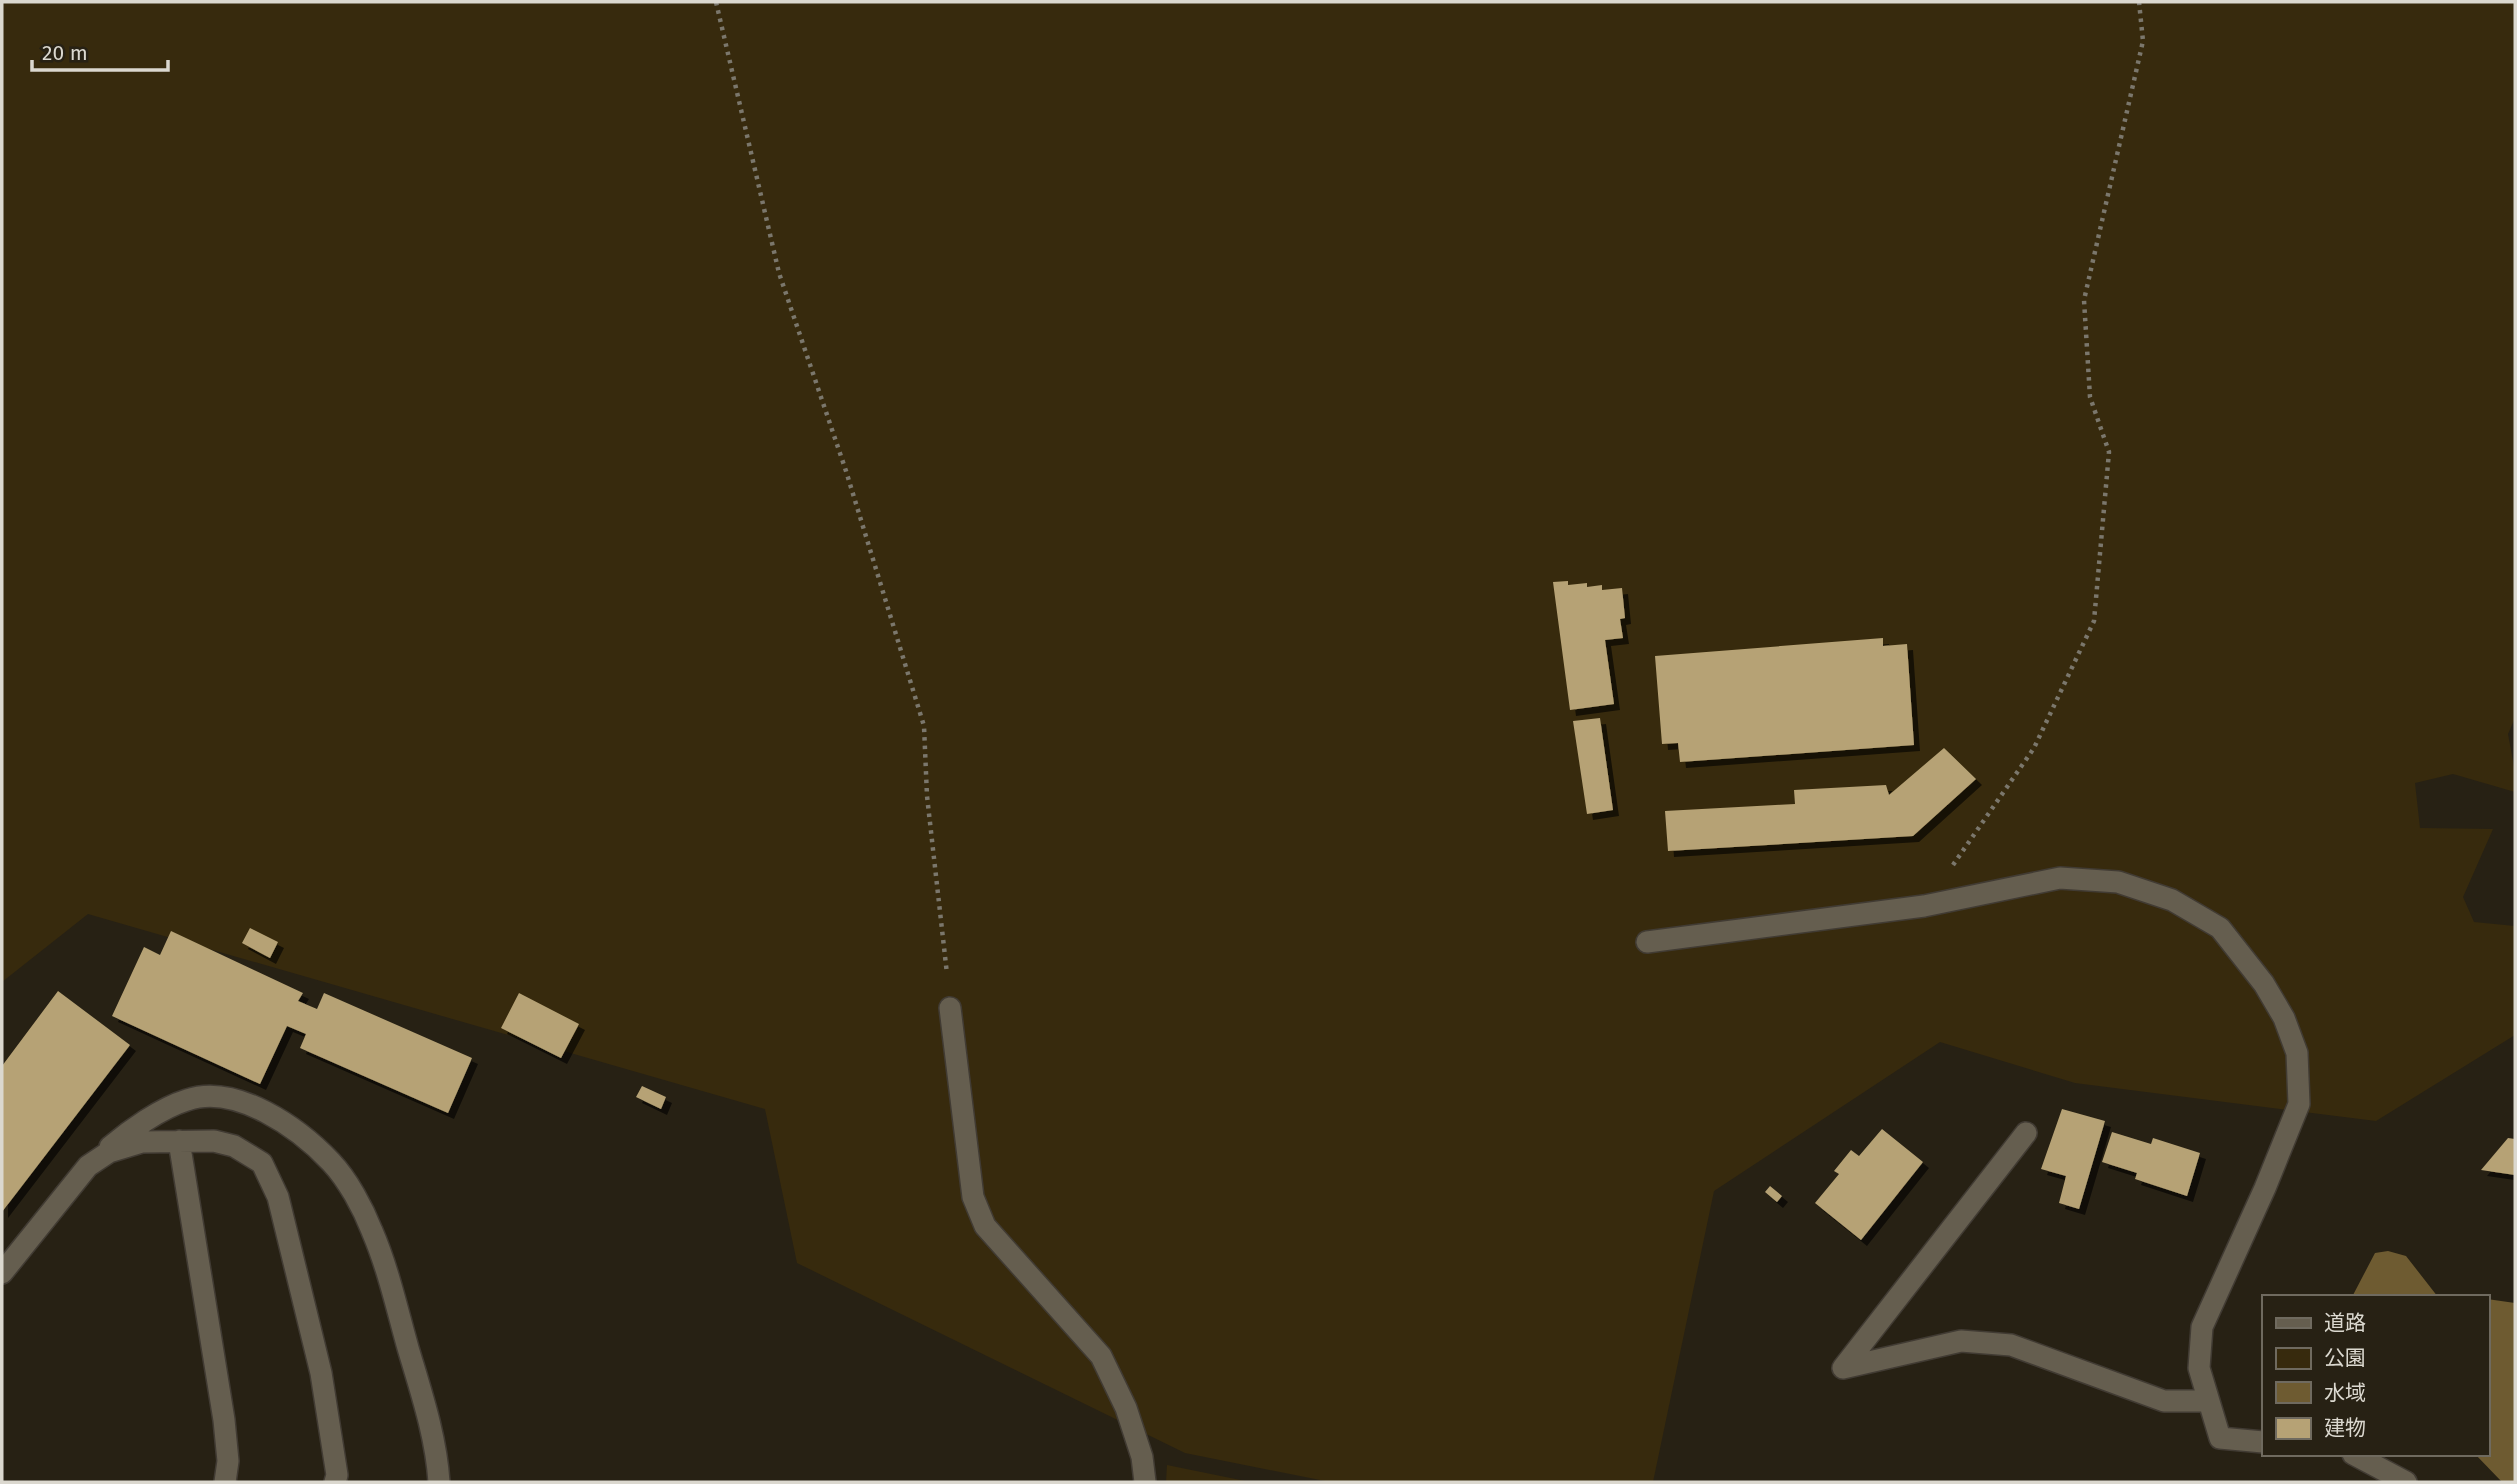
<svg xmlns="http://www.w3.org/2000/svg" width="2517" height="1484" font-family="'Fira Sans','Noto Sans JP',sans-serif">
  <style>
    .green { fill: #372a0d }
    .water { fill: #6e5b31 }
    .building { fill: #b6a275; filter: url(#shadow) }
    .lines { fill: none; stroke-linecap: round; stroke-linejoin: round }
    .minor-casing { stroke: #413b33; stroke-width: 24 }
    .path { stroke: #7b776c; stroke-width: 4.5; stroke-dasharray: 3.5 5; stroke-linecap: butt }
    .minor { stroke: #655e4f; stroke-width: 21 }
  </style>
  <defs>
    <filter id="shadow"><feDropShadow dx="6" dy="6" stdDeviation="0" flood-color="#0009"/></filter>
  </defs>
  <rect width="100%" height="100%" fill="#272114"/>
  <path class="green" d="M2,2H2515V718L2508,734L2515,772V792L2453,774L2415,783L2420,828L2493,829L2463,897L2474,922L2515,926V1035L2376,1121L2075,1083L1940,1042L1714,1191L1653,1482H1330L1185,1453L797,1263L765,1109L88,914L2,982Z
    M1167,1465L1250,1482H1166Z"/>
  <path class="water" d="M2388,1251L2406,1256L2438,1297H2352L2375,1253Z
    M2487,1299L2515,1303V1482H2502L2475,1454H2487Z"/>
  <path class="building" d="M1568,581V585L1587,583V587L1602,585V590L1622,588L1625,618L1620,619L1623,638L1605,640L1614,704L1570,710L1553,582Z
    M1883,638V646L1907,644L1914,745L1680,762L1678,743L1662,744L1655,656Z
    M1600,718L1613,810L1587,814L1573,721Z
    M1944,748L1976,779L1913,836L1668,851L1665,811L1795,804L1794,790L1886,785L1889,795Z
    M250,928L278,942L270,958L242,943Z
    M171,931L303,993L298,1001L317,1009L324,993L472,1058L448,1113L300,1048L306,1034L287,1026L260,1084L112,1016L144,947L160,955Z
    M58,991L130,1045L2,1212V1066Z
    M519,993L579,1024L561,1058L501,1028Z
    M642,1086L666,1097L661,1109L636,1097Z
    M2062,1109L2105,1121L2079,1209L2059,1203L2066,1176L2041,1169Z
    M1882,1129L1923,1162L1861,1240L1815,1203L1839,1174L1834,1171L1851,1150L1859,1156Z
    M2112,1132L2151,1144L2153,1138L2200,1153L2187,1196L2135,1179L2137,1173L2102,1162Z
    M2508,1138L2515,1139V1175L2481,1170Z
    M1770,1186L1782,1196L1777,1202L1765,1192Z"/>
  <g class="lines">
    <g class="minor-casing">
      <path id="minor" d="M1647,942L1924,906L2060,878L2118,882L2172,900L2220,928L2264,984L2284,1018L2297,1053L2299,1104L2265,1188L2202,1327L2199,1368L2220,1438L2263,1442
        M950,1008L973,1197L985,1226L1101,1356L1126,1408L1142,1457L1145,1482
        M2026,1133L1843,1368L1961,1341L2011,1345L2164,1401H2208
        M179,1141L224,1420L228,1461L225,1482
        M110,1147C130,1130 161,1108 187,1100C236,1083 299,1128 331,1162C348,1180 363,1208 372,1231C388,1268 397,1309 408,1348C421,1392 436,1436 439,1482
        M2,1273L88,1166L109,1152L142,1142L214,1141L234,1146L262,1163L278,1197L321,1373L337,1475L335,1482
        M2353,1454L2406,1482"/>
    </g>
    <path class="path" d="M716,2L779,273L846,471L924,726L927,796L947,974
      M1953,865L2034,748L2094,621L2109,452L2090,397L2084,300L2143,41L2139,2"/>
    <use href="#minor" class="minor"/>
  </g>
  <rect width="2517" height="1484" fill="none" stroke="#dbd8cf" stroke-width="7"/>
  <rect x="2262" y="1295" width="228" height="161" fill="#272114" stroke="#6f6a5f" stroke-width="2"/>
  <rect x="2276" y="1318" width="35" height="10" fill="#655e4f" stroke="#6f6a5f" stroke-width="2"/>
  <text x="2324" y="1330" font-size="21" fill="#dbd8cf">道路</text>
  <rect x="2276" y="1348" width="35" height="21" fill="#372a0d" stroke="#6f6a5f" stroke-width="2"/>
  <text x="2324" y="1365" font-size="21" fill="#dbd8cf">公園</text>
  <rect x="2276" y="1382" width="35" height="21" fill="#6e5b31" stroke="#6f6a5f" stroke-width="2"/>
  <text x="2324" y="1400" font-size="21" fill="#dbd8cf">水域</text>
  <rect x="2276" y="1418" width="35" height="21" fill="#b6a275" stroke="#6f6a5f" stroke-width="2"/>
  <text x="2324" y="1435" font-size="21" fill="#dbd8cf">建物</text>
  <path d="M32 60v10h136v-10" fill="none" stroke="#dbd8cf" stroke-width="3.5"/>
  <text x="42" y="60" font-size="21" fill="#dbd8cf" stroke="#272114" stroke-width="5" paint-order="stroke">20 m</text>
</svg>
